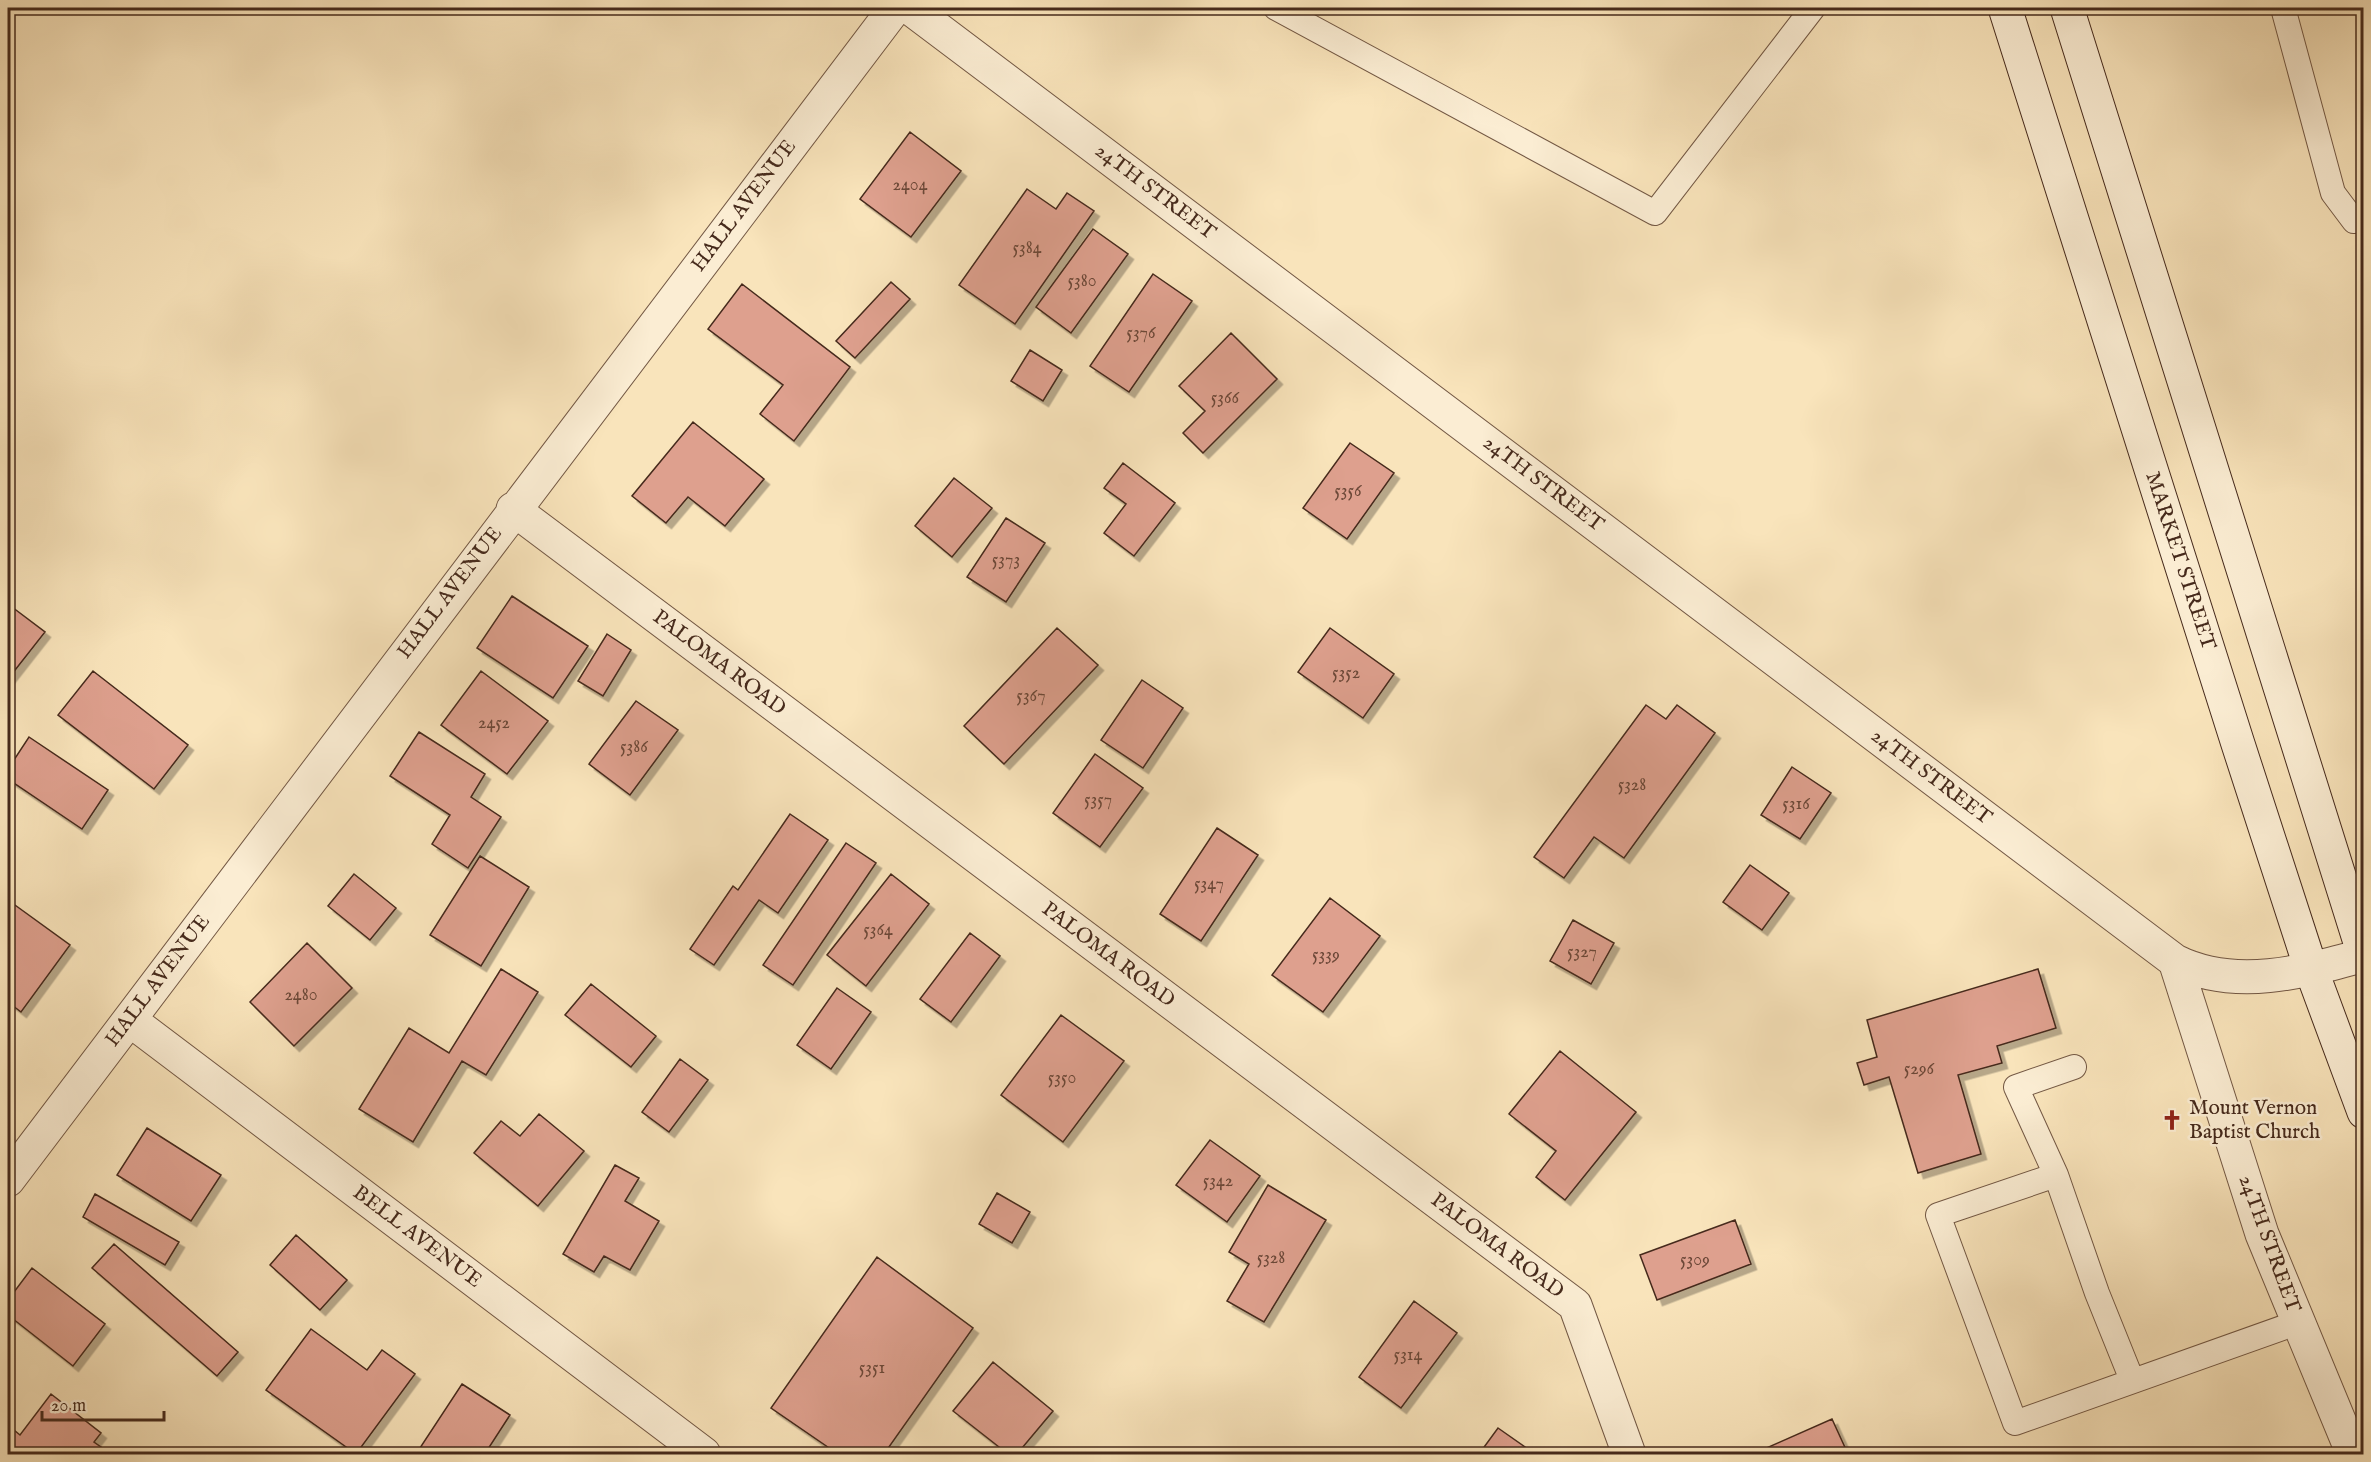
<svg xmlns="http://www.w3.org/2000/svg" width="2371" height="1462" font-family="'IM FELL English',serif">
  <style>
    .building { fill: #dea08e; stroke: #462a1c; stroke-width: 1.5; filter: url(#shadow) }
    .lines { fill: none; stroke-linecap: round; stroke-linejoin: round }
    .service-casing { stroke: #735844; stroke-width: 26 }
    .minor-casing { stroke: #735844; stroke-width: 35 }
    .secondary-casing { stroke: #462a1c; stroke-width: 35 }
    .service { stroke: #fbedd3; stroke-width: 24 }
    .minor { stroke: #fbedd3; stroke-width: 33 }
    .secondary { stroke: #fbedd3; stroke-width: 33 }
    .labels { text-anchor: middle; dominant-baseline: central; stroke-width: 5; stroke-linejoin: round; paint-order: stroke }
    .number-label { font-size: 18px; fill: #6c4838 }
    .street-label { font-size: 21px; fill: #462a1c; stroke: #fbedd3 }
    .poi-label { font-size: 21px; fill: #462a1c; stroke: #fbedd3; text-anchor: start }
  </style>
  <defs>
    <filter id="shadow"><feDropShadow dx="5.5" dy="5.5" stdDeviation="0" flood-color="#0004"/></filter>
  </defs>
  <rect width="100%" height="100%" fill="#f9e4bb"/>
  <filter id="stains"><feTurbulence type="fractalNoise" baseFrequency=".00333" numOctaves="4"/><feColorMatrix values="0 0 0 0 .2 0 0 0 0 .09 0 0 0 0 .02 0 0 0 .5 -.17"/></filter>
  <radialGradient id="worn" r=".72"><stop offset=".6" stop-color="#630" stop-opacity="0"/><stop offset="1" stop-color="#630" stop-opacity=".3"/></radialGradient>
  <path class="building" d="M910,132L961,171L911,237L860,199Z
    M1027,189L1056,209L1067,193L1094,211L1015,324L959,285Z
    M1093,229L1128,254L1071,333L1036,307Z
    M1153,274L1192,301L1129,392L1090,366Z
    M891,282L910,299L855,358L836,341Z
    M742,284L850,367L794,441L760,414L783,385L708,329Z
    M1231,333L1277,379L1203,453L1183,433L1205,411L1179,386Z
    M1030,350L1062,370L1043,401L1011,381Z
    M693,422L764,479L725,526L688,497L666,523L632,496Z
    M1350,443L1394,473L1347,539L1303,508Z
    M1123,463L1175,503L1134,556L1104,533L1126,504L1104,488Z
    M954,478L992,508L952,557L915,526Z
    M1006,518L1045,543L1006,602L967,577Z
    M512,596L588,646L553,698L477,648Z
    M8,604L45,632L8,679Z
    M1057,628L1098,665L1004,764L964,726Z
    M1330,628L1394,674L1363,718L1298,672Z
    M607,634L631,650L603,696L578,681Z
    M93,671L188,745L154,789L58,715Z
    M481,671L548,721L507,774L441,725Z
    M1142,680L1183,708L1143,768L1101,740Z
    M636,701L678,730L630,795L589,764Z
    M1646,705L1666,719L1677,705L1715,733L1624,858L1594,837L1564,878L1534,857Z
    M419,732L485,774L471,797L501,817L468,868L432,844L450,815L390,776Z
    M29,737L108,790L82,829L8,779V769Z
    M1095,754L1143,788L1100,847L1053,813Z
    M1792,767L1831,793L1800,839L1761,815Z
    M790,814L828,840L778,913L759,900L714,965L690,949L733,886L738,890Z
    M1217,828L1258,855L1201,941L1160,914Z
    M846,843L876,863L793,985L763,965Z
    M480,856L529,887L481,966L430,935Z
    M1750,865L1789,893L1762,930L1723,902Z
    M354,874L396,908L370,940L328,906Z
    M891,874L929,904L866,986L827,955Z
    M1330,898L1380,936L1323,1012L1272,975Z
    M8,900L70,945L21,1012L8,1002Z
    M1573,920L1614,943L1591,984L1550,961Z
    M970,933L1000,956L951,1022L920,999Z
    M307,943L352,988L294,1046L250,1002Z
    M501,969L538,992L486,1075L462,1061L413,1142L359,1109L409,1028L449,1053Z
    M2038,969L2056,1028L1997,1046L2002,1063L1958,1075L1981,1154L1918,1173L1889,1077L1864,1085L1857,1063L1877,1057L1867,1020Z
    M591,984L656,1036L631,1067L565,1015Z
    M837,988L871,1012L831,1069L797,1045Z
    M1061,1015L1124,1061L1063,1142L1001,1095Z
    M1560,1051L1636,1112L1565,1200L1536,1177L1556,1151L1509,1114Z
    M680,1059L708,1080L669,1132L642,1112Z
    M539,1114L584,1151L538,1206L474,1153L501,1121L520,1136Z
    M147,1128L221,1175L191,1221L117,1175Z
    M1210,1140L1260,1176L1227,1222L1176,1185Z
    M615,1165L639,1178L625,1201L659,1221L630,1270L604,1256L594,1272L563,1254Z
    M1268,1185L1326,1220L1264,1322L1227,1301L1249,1264L1229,1252Z
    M997,1193L1030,1212L1012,1243L979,1224Z
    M95,1194L179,1242L165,1265L83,1217Z
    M1735,1220L1751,1264L1657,1300L1640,1255Z
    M296,1235L347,1280L320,1310L270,1265Z
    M114,1244L238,1352L217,1376L92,1268Z
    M877,1257L973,1328L884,1454H838L771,1408Z
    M32,1268L105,1324L73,1366L8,1315V1300Z
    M1414,1301L1457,1333L1401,1408L1359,1377Z
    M311,1329L367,1370L382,1350L415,1374L356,1454L266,1390Z
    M993,1362L1053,1411L1017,1454H1008L953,1411Z
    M462,1384L510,1415L486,1452L489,1454H416Z
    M51,1394L101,1433L94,1442L111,1454H8V1425L20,1435Z
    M1832,1419L1848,1454H1753Z
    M1498,1428L1535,1454H1479Z"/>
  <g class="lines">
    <g class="service-casing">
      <path id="service" d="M1276,8L1655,213L1813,8
        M2283,8L2333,193L2354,221L2364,219
        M2074,1067L2016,1087L2056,1175L1938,1215L2015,1423L2299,1322
        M2056,1175L2097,1293L2132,1380"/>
    </g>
    <g class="minor-casing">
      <path id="minor" d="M910,8L2175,961C2235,991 2303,972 2364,955
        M513,509L1575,1305L1629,1454
        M2175,961L2262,1234L2353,1454
        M130,1020L704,1454
        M8,1180L895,8"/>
    </g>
    <g class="secondary-casing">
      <path id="secondary" d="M2005,8L2238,744L2311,969L2364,1112
        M2067,8L2364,955"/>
    </g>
    <use href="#service" class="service"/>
    <use href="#minor" class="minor"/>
    <use href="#secondary" class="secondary"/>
  </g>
  <defs>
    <g id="church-bare" transform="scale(1.62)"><path d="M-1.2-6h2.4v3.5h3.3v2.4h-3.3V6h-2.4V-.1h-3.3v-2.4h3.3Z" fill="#8f2418" stroke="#fbedd3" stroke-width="2.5" paint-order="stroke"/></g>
  </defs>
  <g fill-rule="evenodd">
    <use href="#church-bare" x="2172" y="1120"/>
  </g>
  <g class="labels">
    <g class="number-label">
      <text x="910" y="185">2404</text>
      <text x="1027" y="248">5384</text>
      <text x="1082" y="281">5380</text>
      <text x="1141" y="333">5376</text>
      <text x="1225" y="398">5366</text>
      <text x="1348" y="491">5356</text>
      <text x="1006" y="560">5373</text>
      <text x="1346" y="673">5352</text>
      <text x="1031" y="696">5367</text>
      <text x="494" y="723">2452</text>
      <text x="634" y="747">5386</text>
      <text x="1632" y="785">5328</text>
      <text x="1098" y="800">5357</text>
      <text x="1796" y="804">5316</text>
      <text x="1209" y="884">5347</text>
      <text x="878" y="930">5364</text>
      <text x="1582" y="952">5327</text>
      <text x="1326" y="955">5339</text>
      <text x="301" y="995">2480</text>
      <text x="1919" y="1069">5296</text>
      <text x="1062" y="1078">5350</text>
      <text x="1218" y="1181">5342</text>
      <text x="1271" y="1258">5328</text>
      <text x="1695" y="1260">5309</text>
      <text x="1408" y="1355">5314</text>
      <text x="872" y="1368">5351</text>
    </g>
    <g class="street-label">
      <text transform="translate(1155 192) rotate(37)">24TH STREET</text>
      <text transform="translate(744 206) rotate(-53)">HALL AVENUE</text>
      <text transform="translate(1543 484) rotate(37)">24TH STREET</text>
      <text transform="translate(2180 561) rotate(72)">MARKET STREET</text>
      <text transform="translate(450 593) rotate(-53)">HALL AVENUE</text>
      <text transform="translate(719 663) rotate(37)">PALOMA ROAD</text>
      <text transform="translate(1931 777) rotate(37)">24TH STREET</text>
      <text transform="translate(1108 955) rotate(37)">PALOMA ROAD</text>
      <text transform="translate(158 981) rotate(-53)">HALL AVENUE</text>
      <text transform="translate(417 1237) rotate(37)">BELL AVENUE</text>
      <text transform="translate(2269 1244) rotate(70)">24TH STREET</text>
      <text transform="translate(1497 1246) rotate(37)">PALOMA ROAD</text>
    </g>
    <g class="poi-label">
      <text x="2189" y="1108">Mount Vernon<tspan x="2189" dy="24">Baptist Church</tspan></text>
    </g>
  </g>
  <rect width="2371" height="1462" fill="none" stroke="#f9e4bb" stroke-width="30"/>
  <rect x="9" y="9" width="2353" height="1444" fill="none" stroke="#462a1c" stroke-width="3"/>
  <rect x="15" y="15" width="2341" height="1432" fill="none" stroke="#462a1c" stroke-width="1.5"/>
  <path d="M42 1411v9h122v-9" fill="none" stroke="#462a1c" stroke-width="3"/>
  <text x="51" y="1411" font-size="18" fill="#462a1c" stroke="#fbedd3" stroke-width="4.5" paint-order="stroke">20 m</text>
  <rect width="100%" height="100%" filter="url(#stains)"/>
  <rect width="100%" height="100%" fill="url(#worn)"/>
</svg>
